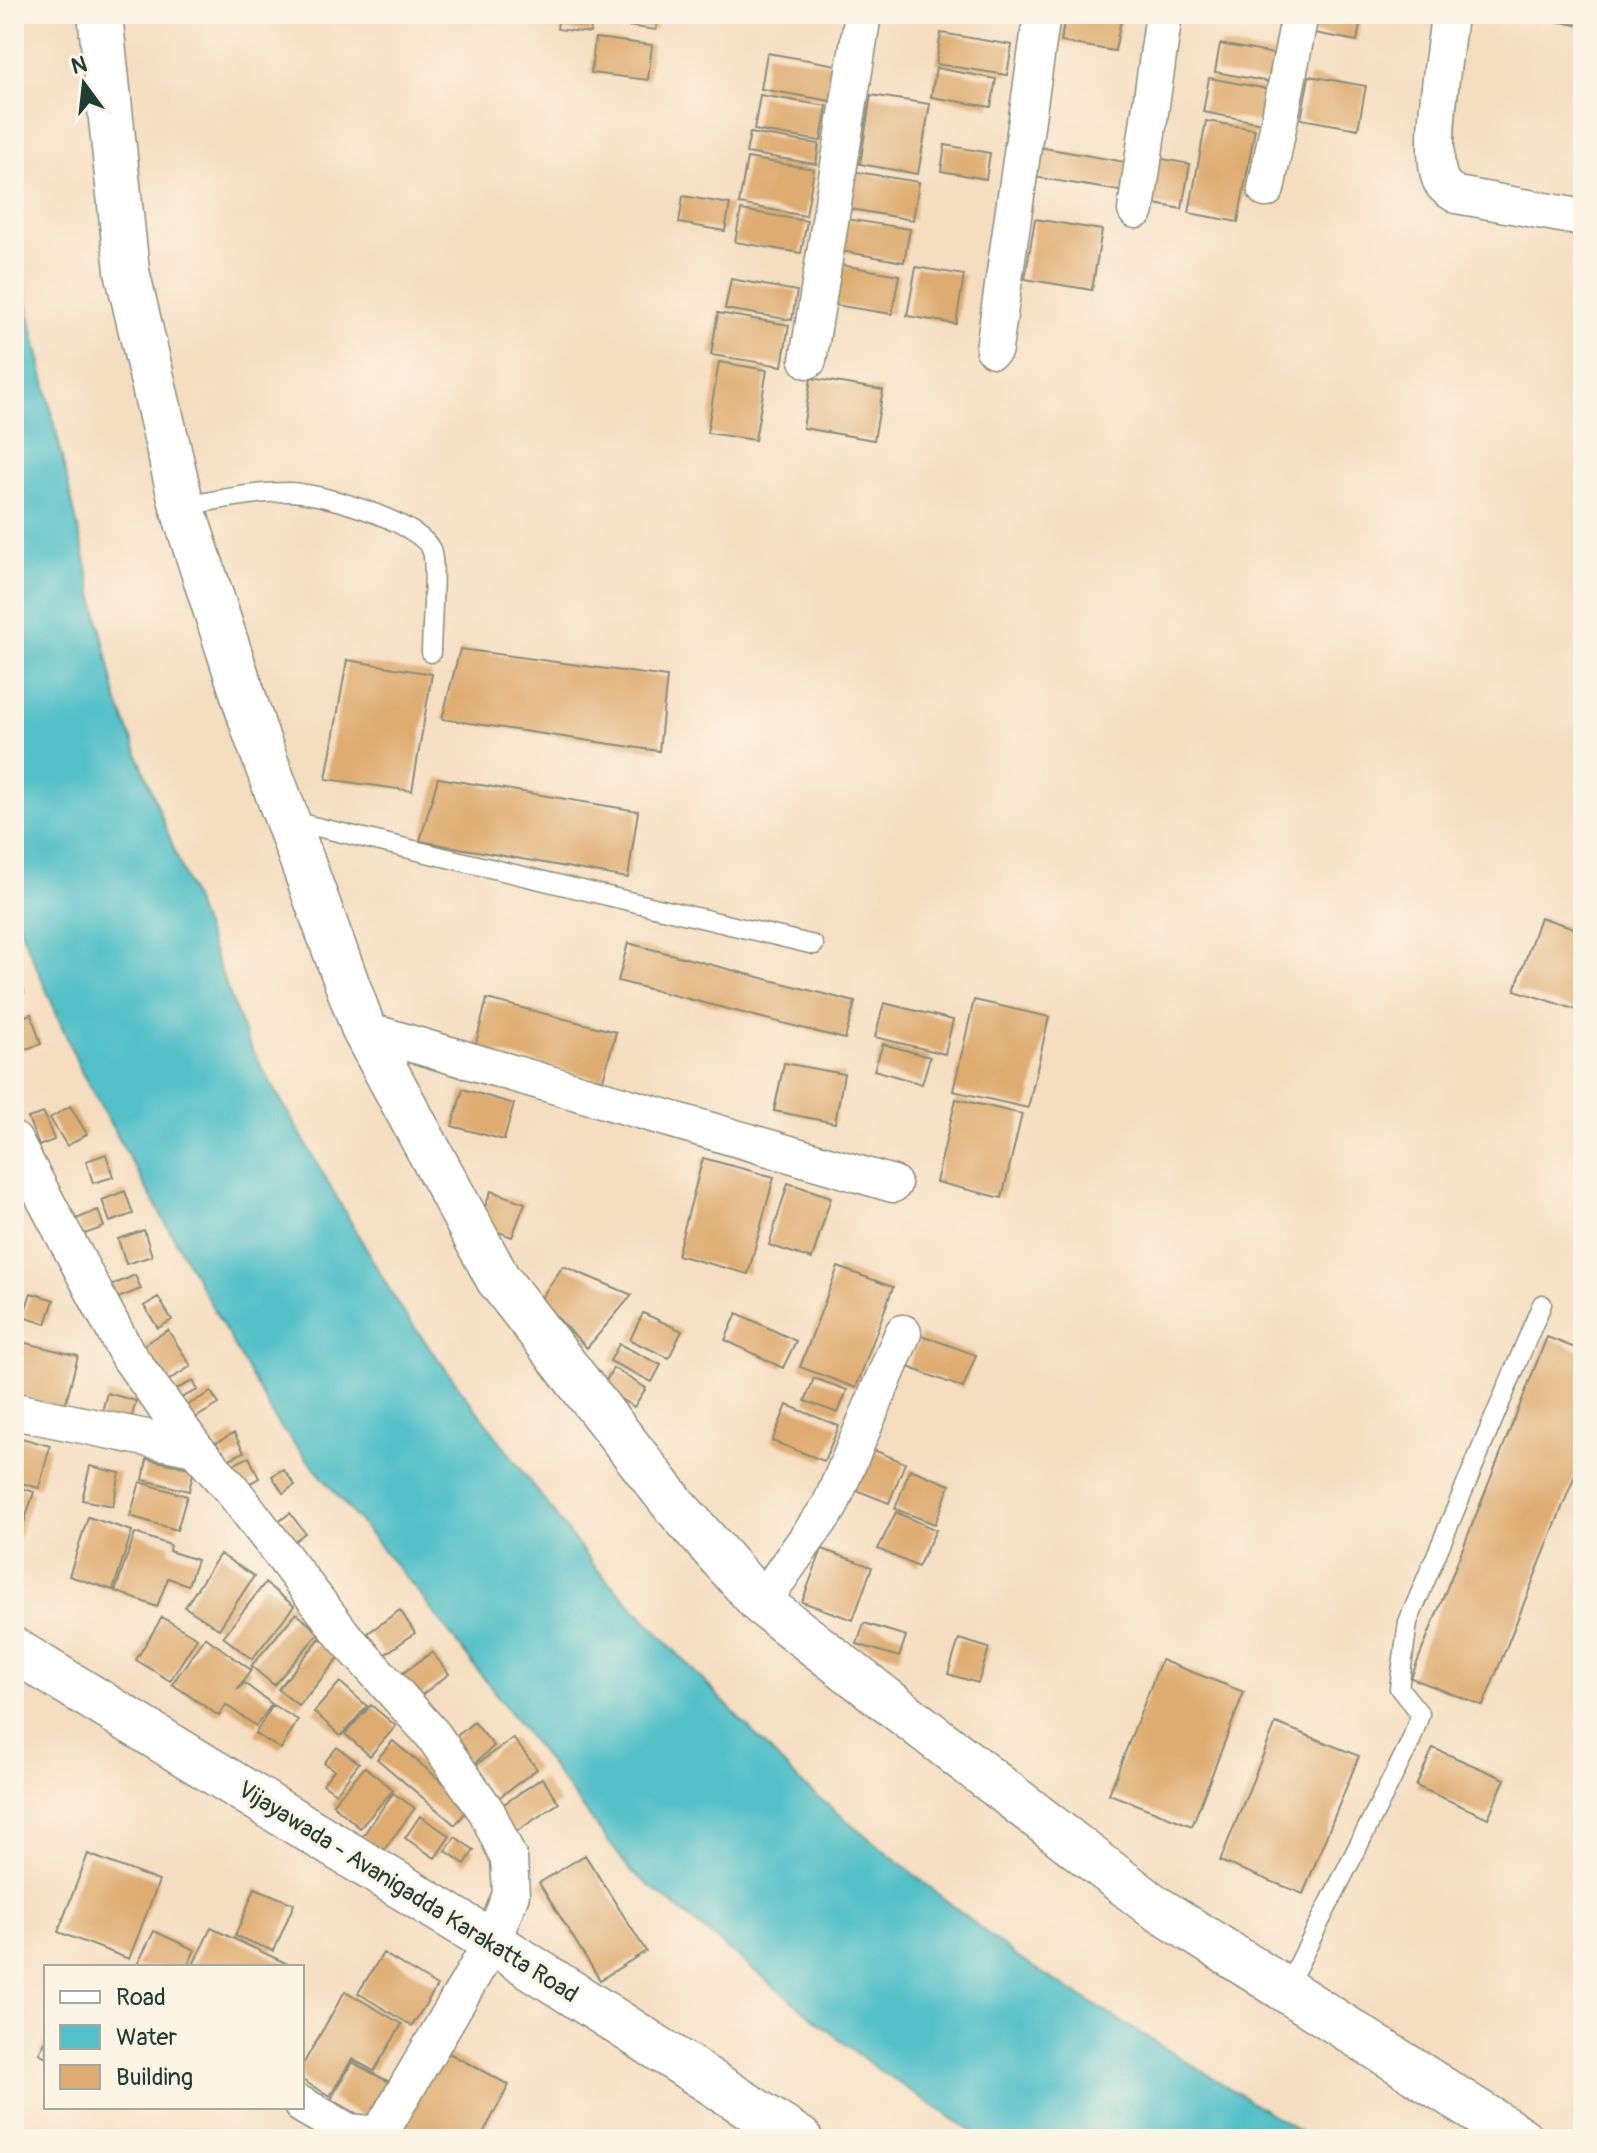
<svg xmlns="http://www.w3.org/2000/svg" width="1597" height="2153" font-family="Pangolin,sans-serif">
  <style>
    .water { fill: #53c0c8; stroke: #397e7e; stroke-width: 2 }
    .building { fill: #deab70 }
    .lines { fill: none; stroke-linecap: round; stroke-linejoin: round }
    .lane-casing { stroke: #8a8d7a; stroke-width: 21 }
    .street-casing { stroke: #8a8d7a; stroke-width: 39 }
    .secondary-casing { stroke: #8a8d7a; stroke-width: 47 }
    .primary-casing { stroke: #8a8d7a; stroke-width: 47 }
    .lane { stroke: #fff; stroke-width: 18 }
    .street { stroke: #fff; stroke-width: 36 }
    .secondary { stroke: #fff; stroke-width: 44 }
    .primary { stroke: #fff; stroke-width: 44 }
    .labels { text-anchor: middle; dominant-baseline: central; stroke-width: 6; stroke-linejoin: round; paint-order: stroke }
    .street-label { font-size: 24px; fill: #1f3d34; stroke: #fcf5e5 }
  </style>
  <rect width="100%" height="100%" fill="#fcf5e5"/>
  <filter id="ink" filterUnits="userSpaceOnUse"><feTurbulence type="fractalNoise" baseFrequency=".0125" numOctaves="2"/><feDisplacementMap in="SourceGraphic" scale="16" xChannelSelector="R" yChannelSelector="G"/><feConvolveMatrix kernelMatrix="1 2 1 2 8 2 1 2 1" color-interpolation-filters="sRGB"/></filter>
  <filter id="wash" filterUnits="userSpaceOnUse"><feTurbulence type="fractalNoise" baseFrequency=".006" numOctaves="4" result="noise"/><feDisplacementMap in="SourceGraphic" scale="32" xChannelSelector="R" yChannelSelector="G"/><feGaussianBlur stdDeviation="1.8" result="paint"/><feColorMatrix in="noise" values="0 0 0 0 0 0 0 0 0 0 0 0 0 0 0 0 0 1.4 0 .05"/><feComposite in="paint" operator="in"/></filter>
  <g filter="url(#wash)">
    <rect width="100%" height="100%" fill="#f5ddc0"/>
    <path class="water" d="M14,205L26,299L117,700L248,1043L400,1308L592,1564L803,1785L1015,1956L1312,2139H984L874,2067L631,1871L418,1592L277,1423L81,1071L14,914Z"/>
    <g id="blocks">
      <path class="building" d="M559,14H593L590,33L557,29Z
        M604,14H658L656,30L603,23Z
        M1065,14H1122L1115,51L1061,42Z
        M1307,14H1362L1357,41L1304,31Z
        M1546,14H1583V26L1545,19Z
        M941,33L1012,45L1007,75L936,64Z
        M595,38L652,45L648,80L591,73Z
        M1220,44L1275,54L1270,82L1215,72Z
        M767,53L843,66L837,102L761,89Z
        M936,68L996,79L991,107L931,97Z
        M1309,76L1366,86L1358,129L1301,119Z
        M1209,78L1268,89L1262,123L1203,112Z
        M760,95L827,106L821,141L754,130Z
        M871,95L930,104L918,174L860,164Z
        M1206,121L1255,129L1238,222L1189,213Z
        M750,133L819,144L816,164L746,153Z
        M945,145L990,153L986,179L941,171Z
        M1033,146L1131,163L1126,192L1028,176Z
        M1152,157L1190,164L1182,209L1144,202Z
        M747,158L814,169L806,216L739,204Z
        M851,171L919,182L913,220L845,208Z
        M683,196L730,204L725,231L679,223Z
        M741,210L807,221L801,253L735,242Z
        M840,218L910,229L904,262L835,250Z
        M1035,219L1102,230L1092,290L1025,279Z
        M835,264L899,275L892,314L828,304Z
        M916,267L964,275L956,324L907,316Z
        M731,279L797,291L792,320L725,309Z
        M718,313L789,325L782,366L711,355Z
        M719,362L767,370L755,440L707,433Z
        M811,378L883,390L874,440L803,428Z
        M460,649L667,677L659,751L442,719Z
        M347,660L432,674L412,791L326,779Z
        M438,778L638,811L628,878L420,841Z
        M1540,917L1583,931V1012L1515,990Z
        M628,943L855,1002L845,1039L618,981Z
        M18,970L24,992L14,995V972Z
        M487,999L616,1032L603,1080L475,1047Z
        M974,1000L1049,1017L1028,1108L953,1091Z
        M884,1003L953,1020L945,1054L875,1037Z
        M31,1014L41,1044L14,1053V1020Z
        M883,1044L930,1057L922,1084L874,1070Z
        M784,1063L844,1074L835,1123L774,1111Z
        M463,1089L514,1104L504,1140L452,1126Z
        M956,1099L1022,1114L1002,1198L936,1182Z
        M70,1106L87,1134L67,1146L50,1118Z
        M44,1113L54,1140L39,1146L28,1118Z
        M106,1154L113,1177L93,1183L86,1161Z
        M703,1158L774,1177L748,1274L677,1255Z
        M788,1183L831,1197L812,1259L769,1245Z
        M125,1191L133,1214L110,1222L102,1200Z
        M491,1191L525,1203L512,1237L478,1225Z
        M14,1193L24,1196L15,1227H14Z
        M98,1210L104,1227L82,1235L76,1219Z
        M144,1230L152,1256L126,1264L118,1239Z
        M563,1266L632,1295L587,1348L540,1300Z
        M838,1267L893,1287L856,1388L800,1367Z
        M135,1275L141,1289L113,1300L108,1287Z
        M31,1293L54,1300L46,1324L23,1317Z
        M158,1297L172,1320L158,1328L144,1306Z
        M643,1313L682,1331L669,1358L630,1340Z
        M737,1313L796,1341L783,1368L725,1340Z
        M168,1330L191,1366L166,1382L143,1345Z
        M921,1335L976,1355L963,1388L908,1367Z
        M1547,1337L1583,1351V1455L1483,1706L1411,1678Z
        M14,1340L78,1356L64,1409L14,1396Z
        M619,1344L661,1365L652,1382L610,1361Z
        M613,1368L646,1388L634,1407L602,1388Z
        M814,1378L847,1390L838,1413L805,1401Z
        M193,1381L198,1390L181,1398L176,1389Z
        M211,1392L219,1404L193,1419L186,1406Z
        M107,1393L136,1401L129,1427L100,1419Z
        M787,1405L839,1426L824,1461L772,1441Z
        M234,1433L244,1452L226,1461L216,1443Z
        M14,1436L50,1446L39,1488L14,1481Z
        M869,1448L905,1463L889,1503L853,1489Z
        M249,1457L259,1478L243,1487L232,1465Z
        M147,1459L194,1469L189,1491L143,1480Z
        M90,1466L120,1473L113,1506L82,1500Z
        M283,1469L295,1485L283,1493L272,1476Z
        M910,1469L950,1485L935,1524L895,1509Z
        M140,1482L187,1496L177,1530L130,1516Z
        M14,1485L34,1492L15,1550H14Z
        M896,1512L936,1530L918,1567L878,1549Z
        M290,1513L305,1533L292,1543L277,1523Z
        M88,1517L132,1531L113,1590L69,1576Z
        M135,1533L170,1545L169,1551L197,1560L188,1585L168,1578L157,1607L115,1591Z
        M822,1549L872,1567L853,1620L802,1602Z
        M220,1554L254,1576L219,1629L185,1607Z
        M265,1583L294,1606L252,1659L223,1637Z
        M400,1610L415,1633L384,1655L368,1633Z
        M296,1613L319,1633L274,1685L251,1666Z
        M162,1617L197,1638L170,1681L136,1660Z
        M864,1623L906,1636L899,1657L857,1644Z
        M205,1637L251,1670L237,1690L244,1683L272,1704L256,1726L226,1705L219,1716L172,1684Z
        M320,1638L341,1655L299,1706L278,1689Z
        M959,1639L989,1648L978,1683L948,1674Z
        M432,1652L449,1674L416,1699L399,1676Z
        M1161,1660L1244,1692L1192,1826L1109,1794Z
        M340,1682L367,1706L341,1736L314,1712Z
        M273,1705L298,1720L281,1749L255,1734Z
        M371,1705L396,1726L370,1756L345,1734Z
        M474,1722L494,1746L472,1766L451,1741Z
        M1276,1723L1359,1756L1303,1894L1220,1861Z
        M513,1738L537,1769L497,1799L473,1767Z
        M393,1741L471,1806L455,1825L377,1759Z
        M337,1747L359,1763L336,1793L323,1784L334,1770L324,1763Z
        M1433,1748L1505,1779L1488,1818L1416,1786Z
        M365,1767L393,1790L360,1828L332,1804Z
        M542,1778L559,1803L511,1835L495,1810Z
        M393,1793L415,1808L383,1851L362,1837Z
        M420,1816L450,1836L435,1858L405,1838Z
        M455,1837L474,1850L465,1864L446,1851Z
        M88,1854L159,1881L129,1959L58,1932Z
        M585,1855L646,1951L600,1980L539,1883Z
        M255,1888L294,1904L274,1951L235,1936Z
        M211,1928L294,1967H192Z
        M154,1931L195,1950L187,1967H136Z
        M383,1953L437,1986L412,2026L358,1993Z
        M345,1991L402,2024L374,2071L352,2059L330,2096L302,2080V2066Z
        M46,2040V2057L39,2053Z
        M443,2050L509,2085L480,2139H396Z
        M352,2062L389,2082L368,2120L331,2099Z"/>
    </g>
  </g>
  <g filter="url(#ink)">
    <use href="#blocks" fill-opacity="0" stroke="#8a8d7a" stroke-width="2"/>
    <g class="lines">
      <g class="lane-casing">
        <path id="lane" d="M182,506C216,501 252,492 286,492C317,491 417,521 431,549C437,560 431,634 431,653
          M292,821L814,945
          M1286,1989L1411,1741L1420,1714L1399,1688L1408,1622L1542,1304"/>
      </g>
      <g class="street-casing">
        <path id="street" d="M1449,14C1446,49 1426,156 1442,183C1445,188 1452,192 1457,195L1583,218
          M1266,189L1300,14
          M1136,210L1164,14
          M994,349L1042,14
          M808,360L863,14
          M364,1030L893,1184
          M14,1141L127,1354L195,1448L233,1491L343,1635L433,1735L487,1812L509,1859L511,1894L492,1942L379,2135L349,2132L302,2105
          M14,1411L195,1448
          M761,1603L830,1506L903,1333"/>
      </g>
      <g class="secondary-casing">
        <path id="secondary" d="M100,14L127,271L182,506L255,732L364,1030L498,1279L675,1506L761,1603L1152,1905L1521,2139"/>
      </g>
      <g class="primary-casing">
        <path id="primary" d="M14,1650L492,1942L800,2139"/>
      </g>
      <use href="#lane" class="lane"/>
      <use href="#street" class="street"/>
      <use href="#secondary" class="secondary"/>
      <use href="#primary" class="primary"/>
    </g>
  </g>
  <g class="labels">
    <g class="street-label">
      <text transform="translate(408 1892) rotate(32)">Vijayawada - Avanigadda Karakatta Road</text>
    </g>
  </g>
  <rect width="1597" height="2153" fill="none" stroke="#fcf5e5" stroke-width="48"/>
  <rect x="44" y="1965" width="260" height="144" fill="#fcf5e5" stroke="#a4ab9e" stroke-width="2"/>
  <rect x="60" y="1991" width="40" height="12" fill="#ffffff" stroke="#a4ab9e" stroke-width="2"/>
  <text x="116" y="2005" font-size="24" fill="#1f3d34">Road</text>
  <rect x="60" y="2025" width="40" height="24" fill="#53c0c8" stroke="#a4ab9e" stroke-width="2"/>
  <text x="116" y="2045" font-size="24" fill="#1f3d34">Water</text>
  <rect x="60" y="2065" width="40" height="24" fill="#deab70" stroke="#a4ab9e" stroke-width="2"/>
  <text x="116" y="2085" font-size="24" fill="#1f3d34">Building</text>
  <g transform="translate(84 84) rotate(345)" stroke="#fcf5e5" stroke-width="6" paint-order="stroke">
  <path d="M0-6L14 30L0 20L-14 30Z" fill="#1f3d34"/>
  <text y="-12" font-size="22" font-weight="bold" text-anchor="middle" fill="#1f3d34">N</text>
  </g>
</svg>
